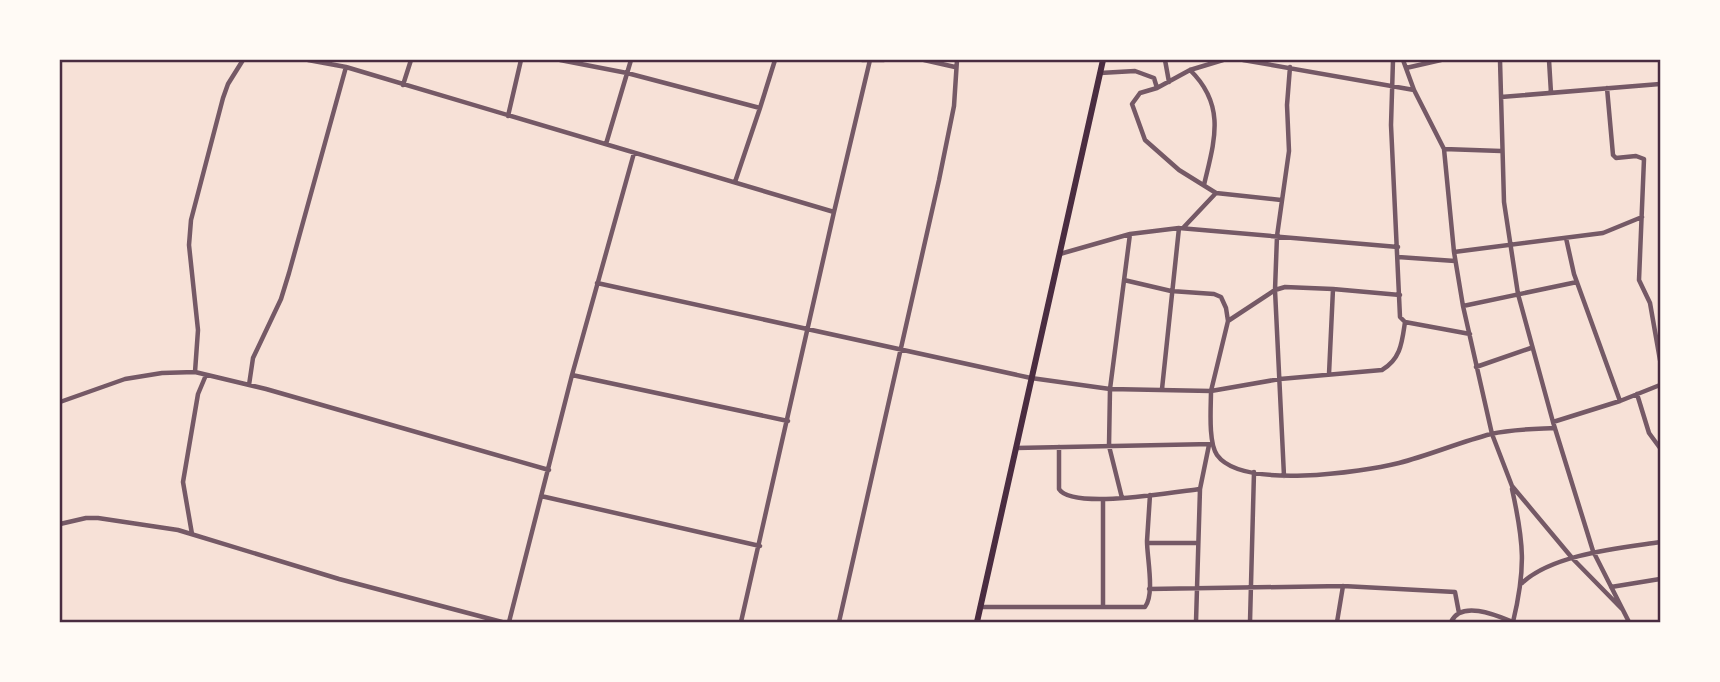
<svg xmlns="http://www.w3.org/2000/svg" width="1720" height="682" font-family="Figtree,sans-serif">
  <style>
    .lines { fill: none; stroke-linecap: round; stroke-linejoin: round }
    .minor { stroke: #755966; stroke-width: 4.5 }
    .primary { stroke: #4a2c40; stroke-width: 6 }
    .neatline { fill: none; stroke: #4a2c40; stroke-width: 2.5 }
  </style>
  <rect width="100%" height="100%" fill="#f7e1d7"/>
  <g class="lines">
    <path class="minor" d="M308,60L346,67L834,212L741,622
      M560,60L627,73L760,108L735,182
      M862,60H884
      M924,60L955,67
      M1165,60L1169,82
      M1243,60L1414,90
      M1393,60L1391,125L1400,317L1405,322L1470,334
      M1403,60L1414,90L1444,149L1454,252L1463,306L1492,434L1512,486L1573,559L1622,609
      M1500,60L1504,202L1518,294L1553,422L1593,551L1629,622
      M1549,60L1551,93
      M1406,68L1441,60
      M1190,70C1227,106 1214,142 1204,185
      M1100,73L1135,71L1154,78L1157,88L1190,70L1223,60
      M403,85L411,60
      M1157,88L1140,93L1132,104L1145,140L1179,170L1216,193L1281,200
      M1607,88L1613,155L1616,158L1636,156L1644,159L1639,280L1650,303L1660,360
      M1501,97L1660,84
      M760,108L775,60
      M508,116L521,60
      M606,144L631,60
      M1444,149L1501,151
      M834,212L870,60
      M1183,228L1216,193
      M1566,238L1574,274L1620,401
      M1454,252L1603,233L1642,217
      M1060,254L1130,234L1179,228L1398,247
      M1398,257L1455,261
      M1124,280L1171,291L1214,294L1221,297L1226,308L1228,321
      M597,283L1031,378L1110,389L1211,391C1211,407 1208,442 1217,455C1242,490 1362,472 1399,463C1430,455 1460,442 1491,434C1511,429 1534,429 1555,428
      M1400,295L1333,289L1285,287L1275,290L1228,321L1211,391L1280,379L1382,370C1401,359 1402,342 1405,322
      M1463,306L1577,282
      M1476,367L1531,348
      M195,372L198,330L189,245L191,220L223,98L228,84L243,60
      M1329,374L1333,289
      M572,375L788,421
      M249,385L253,358L281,299L289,273L346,67
      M1162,389L1179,228
      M1637,394L1649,433L1660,448
      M60,402L125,379L162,373L195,372L266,389L549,470
      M1553,422L1620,401L1660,385
      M1059,447V489C1072,510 1175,492 1200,489
      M1016,448L1212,444
      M1284,476L1275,290L1277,236L1289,151L1287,105L1290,67
      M1512,489C1524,543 1526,568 1513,622
      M541,496L760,546
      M1122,498L1109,446L1110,389L1130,234
      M1103,500V606
      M60,524L86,518H98L178,530L339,579L502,622
      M192,534L183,482L198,394L206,375
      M1147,543H1198
      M1522,583C1553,554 1620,548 1660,542
      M1611,587L1660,579
      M1149,589L1343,586L1455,592L1459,613
      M980,607H1145C1155,594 1147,558 1147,541C1148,526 1149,510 1150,495
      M509,622L572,375L634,153
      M839,622L939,180L954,106L957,60
      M1196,622L1200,489L1209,445
      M1250,622L1254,472
      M1337,622L1343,586
      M1451,622C1461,600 1496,615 1513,622"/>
    <path class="primary" d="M977,622L1103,60"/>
  </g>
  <rect width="1720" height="682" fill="none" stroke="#fffaf5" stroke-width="122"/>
  <rect x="61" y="61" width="1598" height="560" class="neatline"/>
</svg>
